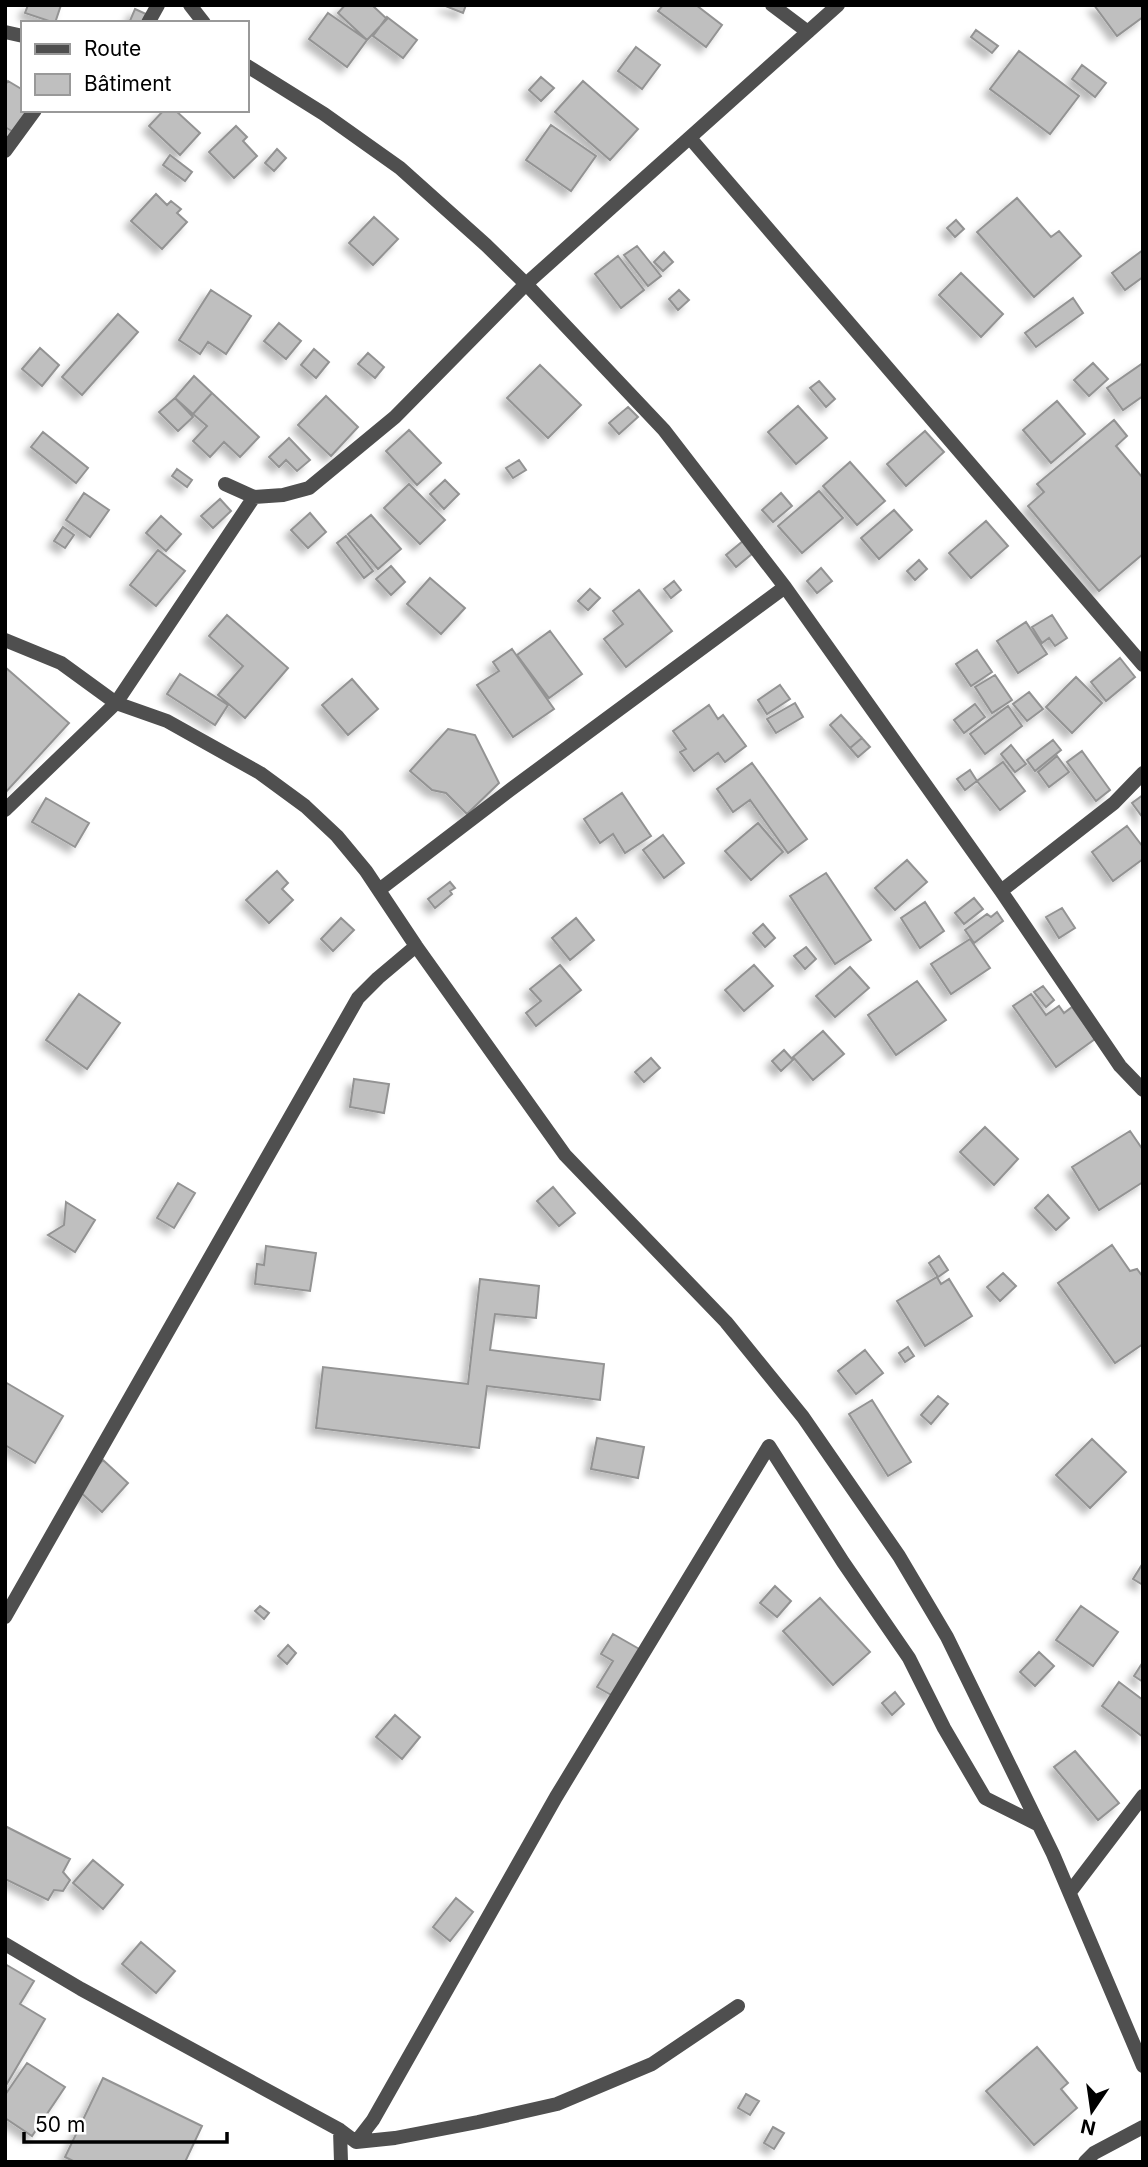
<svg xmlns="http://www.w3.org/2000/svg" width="1148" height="2167" font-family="Inter,sans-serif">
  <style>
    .building { fill: #bfbfbf; stroke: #939393; stroke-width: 2; filter: url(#shadow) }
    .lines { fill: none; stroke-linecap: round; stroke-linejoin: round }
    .street { stroke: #4f4f4f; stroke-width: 14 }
  </style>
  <defs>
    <filter id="shadow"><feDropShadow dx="-6" dy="6" stdDeviation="3.5" flood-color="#0004"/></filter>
  </defs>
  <rect width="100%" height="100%" fill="#fff"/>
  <path class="building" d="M28,5H61L55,23L25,13Z
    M345,5H372L387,19L367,40L338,13Z
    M443,5H466L463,13Z
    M663,5H696L722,25L706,47L658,11Z
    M1094,5H1143V17L1117,36Z
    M135,9L146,14L142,23H129Z
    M328,13L367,40L347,67L309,39Z
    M387,17L417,40L403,58L373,36Z
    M976,30L998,46L992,53L971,37Z
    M636,47L660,65L642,89L618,71Z
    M1019,51L1079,96L1050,134L990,89Z
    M1082,65L1106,83L1095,97L1072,79Z
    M541,77L554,88L541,101L529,90Z
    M8,81L23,90V110H30L15,133L5,127V85Z
    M583,81L638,129L610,160L555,112Z
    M164,110H175L200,133L180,155L149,126Z
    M551,125L596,156L571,191L526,160Z
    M236,126L247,137L243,141L257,156L234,178L209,152Z
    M277,149L286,158L274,171L265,163Z
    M170,155L192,172L185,181L163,165Z
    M156,194L167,205L171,201L181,209L177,213L187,222L162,249L131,221Z
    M1017,198L1051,237L1059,231L1081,256L1034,297L977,232Z
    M374,217L398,239L373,265L349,243Z
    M956,220L964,229L955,237L947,228Z
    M637,246L661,276L648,286L624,255Z
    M1143,250V277L1125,290L1112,273Z
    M664,252L673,262L663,271L654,262Z
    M618,256L644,290L621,308L595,274Z
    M961,273L1003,314L981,337L939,295Z
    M211,290L251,316L226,354L208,342L200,354L179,340Z
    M679,290L689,300L678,310L669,299Z
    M1073,298L1083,313L1036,347L1025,333Z
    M118,314L138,332L82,395L62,377Z
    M279,323L301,341L286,359L264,341Z
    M40,348L59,365L42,386L22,369Z
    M314,349L329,362L316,378L301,365Z
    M368,353L384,367L375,378L358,364Z
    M1093,363L1108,379L1089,396L1074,380Z
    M1143,363V396L1123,410L1107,388Z
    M540,365L581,405L548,438L507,398Z
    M194,376L212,393L193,414L175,398Z
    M819,381L835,399L826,407L810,388Z
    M212,393L259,437L240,457L224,442L210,457L193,441L207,426L193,414Z
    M326,396L358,427L331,456L298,425Z
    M175,398L193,417L178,431L159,412Z
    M1057,401L1085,434L1051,463L1023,430Z
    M798,406L827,438L796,464L768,432Z
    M628,407L638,417L619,434L609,423Z
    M1114,420L1127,436L1116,446L1143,478V554L1099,591L1028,506L1044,492L1037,484Z
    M409,430L441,463L417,485L386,451Z
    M925,431L944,452L906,486L887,464Z
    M43,432L88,468L76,483L31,447Z
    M289,438L310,460L297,471L286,460L279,467L269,457Z
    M519,460L526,470L513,478L506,468Z
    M850,462L885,501L857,525L823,486Z
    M177,469L192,480L187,487L172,476Z
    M445,480L459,494L444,509L430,494Z
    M409,484L445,520L420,544L384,508Z
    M819,491L843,518L802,553L778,526Z
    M84,493L109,510L90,537L66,520Z
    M781,493L792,506L773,522L762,510Z
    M220,499L231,511L213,528L201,516Z
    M894,510L912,530L879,559L861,538Z
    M310,513L326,532L308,548L291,530Z
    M371,515L401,549L378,569L348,534Z
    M161,516L181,534L166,551L146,533Z
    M986,521L1008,546L971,578L949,553Z
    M63,527L74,535L65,548L54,541Z
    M346,536L373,571L364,578L337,543Z
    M743,541L753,553L736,567L726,555Z
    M158,550L185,571L156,606L130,585Z
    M919,560L927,569L915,580L907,571Z
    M391,566L405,582L391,595L376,579Z
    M821,568L832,581L817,593L807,581Z
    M430,578L465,608L441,634L407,604Z
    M674,581L681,590L671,598L664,589Z
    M590,589L600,598L588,610L578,601Z
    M639,590L672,631L626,667L604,639L623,624L613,611Z
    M227,615L288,668L245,718L218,695L243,666L209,636Z
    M1052,615L1067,638L1055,646L1049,638L1042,643L1032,627Z
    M1026,622L1047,654L1018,673L997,641Z
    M550,631L582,674L549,698L517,655Z
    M512,649L554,709L513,737L477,685L499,671L493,662Z
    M977,650L992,672L971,686L956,664Z
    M1120,658L1135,677L1106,701L1091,682Z
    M5,667L69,723L5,793Z
    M180,674L228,705L215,725L167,694Z
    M995,675L1012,700L992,713L975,687Z
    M1076,677L1102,703L1072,733L1046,707Z
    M352,679L378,709L348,735L322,705Z
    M780,685L790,699L767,714L758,700Z
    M1029,692L1043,709L1027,721L1013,704Z
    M795,703L803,717L776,733L767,719Z
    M975,704L985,717L964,733L954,720Z
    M709,705L718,719L723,715L746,746L725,762L718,753L694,771L680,752L686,749L673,731Z
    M1008,706L1022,726L985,754L970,734Z
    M841,715L862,738L850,748L830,725Z
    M448,729L475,735L499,783L467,814L446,793L432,790L410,771Z
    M862,738L870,747L858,757L850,748Z
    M1053,740L1061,750L1035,771L1027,760Z
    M1011,745L1026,764L1015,772L1001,754Z
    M1082,751L1110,790L1096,801L1067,762Z
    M1057,756L1069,772L1049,787L1038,772Z
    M1003,762L1025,791L1000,810L977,781Z
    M752,763L807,839L788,853L750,800L733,812L717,789Z
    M970,770L977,781L965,790L957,779Z
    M622,793L651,836L625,853L613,834L600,843L584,819Z
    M1143,795V818L1132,803Z
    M46,798L89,823L75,847L32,822Z
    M758,823L783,852L751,880L725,851Z
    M1127,826L1143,847V859L1113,881L1092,852Z
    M663,835L684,863L664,878L643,850Z
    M907,860L927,882L895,910L875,888Z
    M277,871L288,883L282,889L293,900L269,923L246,900Z
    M826,873L871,940L835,964L790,896Z
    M450,882L455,888L450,891L452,894L435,908L428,899Z
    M974,898L983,909L964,924L955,913Z
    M925,902L944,931L920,948L901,918Z
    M1062,908L1075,928L1059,938L1046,917Z
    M997,912L1003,921L974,943L965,930L987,914L991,917Z
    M341,918L354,930L333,951L321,939Z
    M576,918L594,940L570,960L552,938Z
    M763,924L775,938L765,947L753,933Z
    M970,939L990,968L951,994L931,964Z
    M806,947L816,959L805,969L794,956Z
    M560,965L581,990L536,1026L526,1013L541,1001L530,989Z
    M754,965L773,986L744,1011L725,990Z
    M850,967L869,988L835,1017L816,996Z
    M917,981L946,1020L896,1055L868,1015Z
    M1043,986L1054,1000L1046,1007L1034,992Z
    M79,994L120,1023L87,1069L46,1040Z
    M1031,994L1046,1015L1059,1006L1064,1013L1072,1007L1095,1039L1056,1067L1013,1006Z
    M823,1031L844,1054L813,1080L793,1057Z
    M784,1050L793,1060L781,1071L772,1061Z
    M651,1058L660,1068L644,1082L635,1072Z
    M354,1079L389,1084L384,1113L350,1107Z
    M985,1127L1018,1159L994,1185L960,1152Z
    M1130,1131L1143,1150V1182L1099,1210L1072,1167Z
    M178,1183L195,1193L174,1228L157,1218Z
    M553,1187L575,1213L559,1226L537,1201Z
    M1048,1195L1069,1218L1056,1230L1035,1208Z
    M66,1202L95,1220L75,1252L48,1235L64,1225Z
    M1112,1245L1130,1271L1137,1269L1143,1277V1344L1115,1363L1058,1283Z
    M266,1246L316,1253L310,1291L255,1284L257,1264L264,1265Z
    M939,1256L948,1270L938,1277L929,1263Z
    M1003,1273L1016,1286L1000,1301L987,1287Z
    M937,1277L941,1284L949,1279L972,1316L925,1346L897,1301Z
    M480,1279L539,1286L536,1318L495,1314L490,1350L604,1364L600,1400L487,1386L479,1448L316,1428L323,1367L468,1384Z
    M908,1347L914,1356L905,1362L899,1353Z
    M865,1350L883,1373L856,1394L838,1371Z
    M5,1382L63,1416L35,1463L5,1445Z
    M938,1396L948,1404L931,1424L921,1415Z
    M872,1400L911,1462L888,1476L849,1414Z
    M597,1438L644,1447L638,1478L591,1469Z
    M1092,1439L1126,1472L1090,1508L1056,1475Z
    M103,1460L128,1483L102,1512L77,1489Z
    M1143,1563V1585L1133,1579Z
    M775,1586L791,1601L777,1617L760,1603Z
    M820,1598L870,1652L833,1685L783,1631Z
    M260,1606L269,1613L264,1619L255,1611Z
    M1081,1606L1118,1632L1093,1666L1056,1640Z
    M613,1634L641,1650L613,1696L597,1687L613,1661L601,1654Z
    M288,1645L296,1653L287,1664L278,1656Z
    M1039,1652L1054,1666L1035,1686L1020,1672Z
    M1143,1662V1682L1134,1676Z
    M1119,1682L1143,1700V1737L1102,1706Z
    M895,1692L904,1704L892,1715L882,1703Z
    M395,1715L420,1737L402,1759L376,1737Z
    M1075,1751L1119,1803L1098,1820L1054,1767Z
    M5,1826L70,1859L63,1872L70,1880L63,1891L54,1890L48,1900L5,1879Z
    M93,1860L123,1885L103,1909L73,1883Z
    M456,1898L473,1912L450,1941L433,1927Z
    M141,1942L175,1971L156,1993L122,1964Z
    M5,1964L34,1981L20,2004L45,2019L5,2087Z
    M1037,2047L1068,2083L1061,2089L1077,2108L1034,2145L986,2091Z
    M27,2063L65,2087L32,2136L5,2118V2095Z
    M103,2078L202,2126L185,2162H75L65,2157Z
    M746,2094L759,2101L750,2115L738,2108Z
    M773,2127L784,2133L774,2149L764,2143Z"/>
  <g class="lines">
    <path class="street" d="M190,5L204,23
      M772,5L808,32
      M148,23L158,5
      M5,32L23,36
      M247,66L324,114L400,168L486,245L526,284L664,430L785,587L1001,891L1120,1066L1143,1090
      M690,138L1143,665
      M5,151L35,110
      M225,484L254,497L283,495L309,488L395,417L526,284L838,5
      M5,640L61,663L116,703L167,721L260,773L305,806L337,836L366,871L416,946L565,1155L726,1322L803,1417L899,1556L947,1637L1053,1854L1143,2066
      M5,810L116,703L254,497
      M379,890L510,790L785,587
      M1001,891L1114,803L1143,773
      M5,1617L358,998L378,978L416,946
      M1070,1892L1143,1796
      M5,1944L81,1989L340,2130L356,2142L395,2138L478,2122L557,2104L652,2064L738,2006
      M340,2130L341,2162
      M356,2142L373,2120L556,1797L769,1446L843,1562L909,1658L944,1728L985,1798L1039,1825
      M1085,2162L1094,2153L1143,2127"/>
  </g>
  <rect width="1148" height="2167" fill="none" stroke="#000000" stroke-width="14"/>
  <rect x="21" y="21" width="228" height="91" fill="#ffffff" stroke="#999999" stroke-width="2"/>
  <rect x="35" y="44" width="35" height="10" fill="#4f4f4f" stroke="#999999" stroke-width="2"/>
  <text x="84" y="56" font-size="21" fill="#000000">Route</text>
  <rect x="35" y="74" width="35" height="21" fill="#bfbfbf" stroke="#999999" stroke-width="2"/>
  <text x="84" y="91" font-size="21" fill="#000000">Bâtiment</text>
  <g transform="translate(1092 2111) rotate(193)" stroke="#ffffff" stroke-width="5" paint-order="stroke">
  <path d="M0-5L12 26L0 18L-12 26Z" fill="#000000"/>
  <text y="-10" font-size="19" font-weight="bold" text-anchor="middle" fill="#000000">N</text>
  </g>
  <path d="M24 2132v10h203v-10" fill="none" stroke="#000000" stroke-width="3.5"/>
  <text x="35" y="2132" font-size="21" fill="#000000" stroke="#ffffff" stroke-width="5" paint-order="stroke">50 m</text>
</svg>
